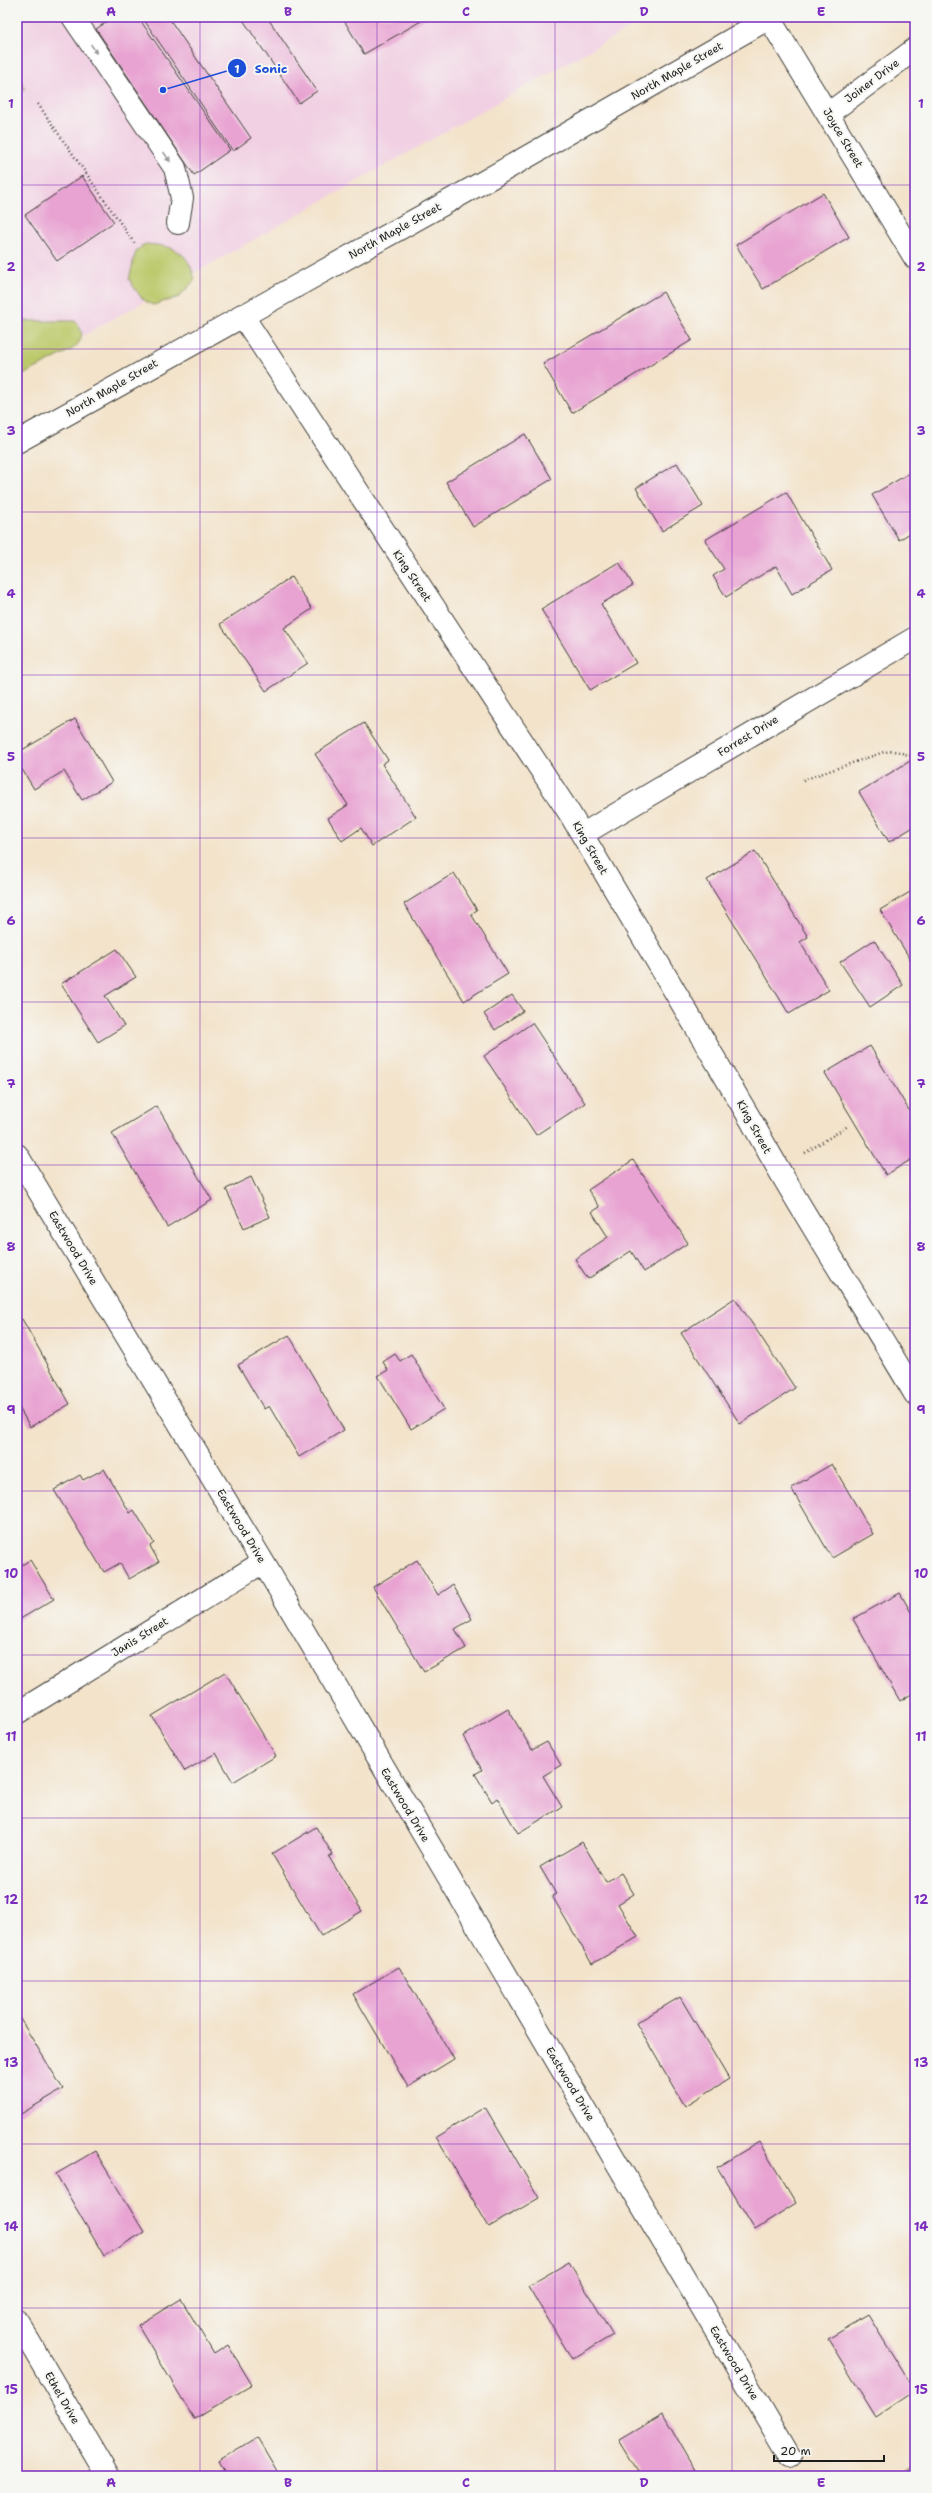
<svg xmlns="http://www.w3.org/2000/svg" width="932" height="2493" font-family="'Shantell Sans',sans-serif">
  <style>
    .built { fill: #f1d0e3 }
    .green { fill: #bcc96b; stroke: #6c7244 }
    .forest { fill: #95ad5f; stroke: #58643e }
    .building { fill: #e8a3d2 }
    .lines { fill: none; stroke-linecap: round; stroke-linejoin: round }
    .minor-casing { stroke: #3c3a36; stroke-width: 24 }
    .major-casing { stroke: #3c3a36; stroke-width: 24 }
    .path { stroke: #3c3a36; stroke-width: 2.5; stroke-dasharray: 1 3; stroke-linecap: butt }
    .minor { stroke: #fff; stroke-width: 22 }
    .major { stroke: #fff; stroke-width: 22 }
    .oneway { fill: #999 }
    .grid { fill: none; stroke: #7b2cbf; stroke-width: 1; stroke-opacity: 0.55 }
    .labels { text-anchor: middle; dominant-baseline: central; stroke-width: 4; stroke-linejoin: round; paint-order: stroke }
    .street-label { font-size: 11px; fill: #1c1c1c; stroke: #f6f6f2 }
    .leader { fill: none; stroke: #1d4ed8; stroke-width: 1.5 }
    .callout-dot { fill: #1d4ed8; stroke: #f6f6f2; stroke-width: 1.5 }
    .mark-label { font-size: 12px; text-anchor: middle; font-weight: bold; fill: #fff }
    .callout-label { font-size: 12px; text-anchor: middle; font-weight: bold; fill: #1d4ed8; stroke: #f6f6f2; stroke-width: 4; stroke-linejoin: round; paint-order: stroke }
    .neatline { fill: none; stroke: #7b2cbf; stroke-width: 1.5 }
    .grid-label { font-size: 13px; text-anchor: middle; font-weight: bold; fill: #7b2cbf }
  </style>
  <rect width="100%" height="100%" fill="#f6f6f2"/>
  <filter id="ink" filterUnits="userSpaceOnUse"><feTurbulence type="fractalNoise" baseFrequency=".025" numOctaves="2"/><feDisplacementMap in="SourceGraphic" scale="8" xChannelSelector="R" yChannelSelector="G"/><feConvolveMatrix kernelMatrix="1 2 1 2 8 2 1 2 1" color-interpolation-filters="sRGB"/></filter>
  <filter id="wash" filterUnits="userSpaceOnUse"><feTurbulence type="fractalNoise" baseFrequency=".012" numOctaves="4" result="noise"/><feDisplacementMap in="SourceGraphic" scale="16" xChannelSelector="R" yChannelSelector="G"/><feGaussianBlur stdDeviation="0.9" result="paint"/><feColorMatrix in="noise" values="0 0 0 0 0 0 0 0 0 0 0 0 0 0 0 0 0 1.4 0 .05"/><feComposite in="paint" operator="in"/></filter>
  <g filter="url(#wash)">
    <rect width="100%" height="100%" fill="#f3e3cb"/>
    <path class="built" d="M17,17H649L17,373Z"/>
    <path class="green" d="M17,72L25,89L17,94Z
      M145,244C174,246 188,250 195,280L179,297L153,305C141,301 135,289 129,279L136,251Z
      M17,321H75C85,332 83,342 71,350L17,378Z"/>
    <path class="forest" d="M915,2461V2476H890Z"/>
    <g id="blocks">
      <path class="building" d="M114,17H138L230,150L194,175L96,29Z
        M142,17H168L251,138L233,151Z
        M241,17H267L317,91L299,103Z
        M342,17H428L364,54Z
        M82,176L114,222L57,261L25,215Z
        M823,193L849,237L763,289L736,245Z
        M663,292L692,340L572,413L543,364Z
        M525,434L552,479L473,527L446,482Z
        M677,463L703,506L662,531L636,488Z
        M915,470V530L899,540L872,495Z
        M786,492L832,570L792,594L776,566L726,597L713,576L724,569L705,540Z
        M619,562L633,585L601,604L636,663L590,690L541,609Z
        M291,577L312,609L284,628L308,663L266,691L220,624Z
        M75,719L112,782L82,800L64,771L34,789L17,761V753Z
        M364,723L388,760L382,764L416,817L372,846L361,828L342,841L328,818L348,805L315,754Z
        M915,758V826L889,842L859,792Z
        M755,851L808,937L800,942L829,990L789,1014L707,880Z
        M454,873L477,910L471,914L508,974L464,1001L404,904Z
        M915,889V967L880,910Z
        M874,940L903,985L870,1007L840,962Z
        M117,949L136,977L105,996L124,1026L98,1042L61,984Z
        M512,995L523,1011L495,1030L484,1014Z
        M532,1023L585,1103L536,1135L484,1056Z
        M870,1046L915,1120V1157L886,1175L825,1073Z
        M157,1106L212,1200L167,1227L112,1133Z
        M633,1160L688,1243L644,1272L631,1251L588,1279L575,1259L608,1237L592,1212L600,1207L588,1190Z
        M251,1177L270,1217L244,1228L226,1189Z
        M735,1298L795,1388L740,1424L681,1333Z
        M22,1319L70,1404L30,1427L17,1404V1322Z
        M289,1335L344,1430L299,1457L269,1406L264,1409L238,1365Z
        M395,1354L400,1361L411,1354L444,1409L411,1429L378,1376L388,1370L383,1362Z
        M832,1464L873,1534L832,1558L791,1488Z
        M104,1469L130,1513L134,1510L154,1543L150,1546L159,1562L129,1579L120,1563L104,1572L54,1490L80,1475L83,1480Z
        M30,1560L54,1599L17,1621V1568Z
        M417,1560L438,1595L453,1585L472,1619L455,1629L466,1648L424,1672L373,1587Z
        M900,1593L915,1619V1692L900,1701L853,1619Z
        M225,1672L276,1756L233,1782L216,1753L185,1771L152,1716Z
        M508,1709L532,1750L547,1742L561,1765L543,1776L562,1807L518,1833L497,1798L492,1802L475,1774L482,1770L463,1736Z
        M316,1827L333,1855L329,1857L362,1911L321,1936L272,1854Z
        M582,1842L606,1882L621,1873L634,1894L618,1904L638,1937L592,1964L552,1896L556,1894L540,1867Z
        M399,1967L454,2059L408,2087L353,1994Z
        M680,1997L729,2079L685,2106L636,2023Z
        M17,2014L63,2089L19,2115L17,2111Z
        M485,2107L539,2198L489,2227L436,2137Z
        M759,2142L796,2203L755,2229L717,2167Z
        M95,2151L144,2232L104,2256L56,2174Z
        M569,2262L613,2335L572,2359L528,2286Z
        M181,2299L214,2354L228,2345L252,2385L194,2419L138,2325Z
        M868,2315L915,2391L876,2417L828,2339Z
        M663,2414L699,2476H641L619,2440Z
        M257,2437L280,2476H227L218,2461Z"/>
    </g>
  </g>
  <g filter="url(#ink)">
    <use href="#blocks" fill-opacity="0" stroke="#3c3a36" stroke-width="1"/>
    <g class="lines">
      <g class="minor-casing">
        <path id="minor" d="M73,17L175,168L182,198L178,223
          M769,18L915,258
          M828,114L915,49
          M242,315L570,814L752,1122C802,1215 862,1303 915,1394
          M583,834L915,638
          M17,1155L263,1562L790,2457
          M17,1713L263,1562
          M17,2321L108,2476"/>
      </g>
      <g class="major-casing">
        <path id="major" d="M17,442L485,181L771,17"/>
      </g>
      <path class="path" d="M38,104L135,244
        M803,780L884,752L896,751L911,756
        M805,1153L848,1126"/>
      <use href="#minor" class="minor"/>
      <use href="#major" class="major"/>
    </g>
    <defs><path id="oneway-solid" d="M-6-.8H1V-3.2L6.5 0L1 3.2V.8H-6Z"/></defs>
    <g class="oneway">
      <use href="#oneway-solid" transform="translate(94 49) rotate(56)"/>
      <use href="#oneway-solid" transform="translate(167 157) rotate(56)"/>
    </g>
  </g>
  <path class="grid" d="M200,17V2476M377,17V2476M555,17V2476M732,17V2476M17,185H915M17,349H915M17,512H915M17,675H915M17,838H915M17,1002H915M17,1165H915M17,1328H915M17,1491H915M17,1655H915M17,1818H915M17,1981H915M17,2144H915M17,2308H915"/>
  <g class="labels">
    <g class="street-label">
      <text transform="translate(677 71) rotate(-30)">North Maple Street</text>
      <text transform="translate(872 81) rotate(-37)">Joiner Drive</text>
      <text transform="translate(843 138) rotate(59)">Joyce Street</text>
      <text transform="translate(395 231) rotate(-29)">North Maple Street</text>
      <text transform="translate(112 388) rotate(-30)">North Maple Street</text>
      <text transform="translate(412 576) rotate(56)">King Street</text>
      <text transform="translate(748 736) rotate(-31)">Forrest Drive</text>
      <text transform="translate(590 848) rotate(60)">King Street</text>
      <text transform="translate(754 1127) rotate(61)">King Street</text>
      <text transform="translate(73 1248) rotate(59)">Eastwood Drive</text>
      <text transform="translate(241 1526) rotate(59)">Eastwood Drive</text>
      <text transform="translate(140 1637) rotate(-32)">Janis Street</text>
      <text transform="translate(405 1805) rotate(59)">Eastwood Drive</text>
      <text transform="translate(570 2084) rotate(59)">Eastwood Drive</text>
      <text transform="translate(734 2363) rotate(59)">Eastwood Drive</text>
      <text transform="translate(62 2398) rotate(60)">Ethel Drive</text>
    </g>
  </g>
  <path class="leader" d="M163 90L237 68"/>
  <g class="callout-dot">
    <circle cx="163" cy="90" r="4"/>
    <circle cx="237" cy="68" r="10"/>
  </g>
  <g class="mark-label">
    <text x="237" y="73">1</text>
  </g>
  <g class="callout-label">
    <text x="271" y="73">Sonic</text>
  </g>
  <rect width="932" height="2493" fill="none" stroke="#f6f6f2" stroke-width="44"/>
  <path d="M774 2455v6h110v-6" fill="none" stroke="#1c1c1c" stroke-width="2"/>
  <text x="780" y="2455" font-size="12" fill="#1c1c1c" stroke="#f6f6f2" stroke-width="3" paint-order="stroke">20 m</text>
  <rect x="22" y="22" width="888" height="2449" class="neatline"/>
  <g class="grid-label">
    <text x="111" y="16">A</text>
    <text x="288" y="16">B</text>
    <text x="466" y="16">C</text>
    <text x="644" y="16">D</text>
    <text x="821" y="16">E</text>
    <text x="11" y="108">1</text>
    <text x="921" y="108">1</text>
    <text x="11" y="271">2</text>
    <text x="921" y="271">2</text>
    <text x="11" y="435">3</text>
    <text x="921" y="435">3</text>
    <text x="11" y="598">4</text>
    <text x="921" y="598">4</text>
    <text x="11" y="761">5</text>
    <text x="921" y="761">5</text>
    <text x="11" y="925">6</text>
    <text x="921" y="925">6</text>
    <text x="11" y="1088">7</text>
    <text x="921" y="1088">7</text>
    <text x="11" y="1251">8</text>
    <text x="921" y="1251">8</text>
    <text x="11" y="1414">9</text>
    <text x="921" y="1414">9</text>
    <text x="11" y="1578">10</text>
    <text x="921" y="1578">10</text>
    <text x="11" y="1741">11</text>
    <text x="921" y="1741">11</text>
    <text x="11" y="1904">12</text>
    <text x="921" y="1904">12</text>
    <text x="11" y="2067">13</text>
    <text x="921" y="2067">13</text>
    <text x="11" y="2231">14</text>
    <text x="921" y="2231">14</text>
    <text x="11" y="2394">15</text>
    <text x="921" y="2394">15</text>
    <text x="111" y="2487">A</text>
    <text x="288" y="2487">B</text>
    <text x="466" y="2487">C</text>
    <text x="644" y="2487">D</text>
    <text x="821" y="2487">E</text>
  </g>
</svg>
